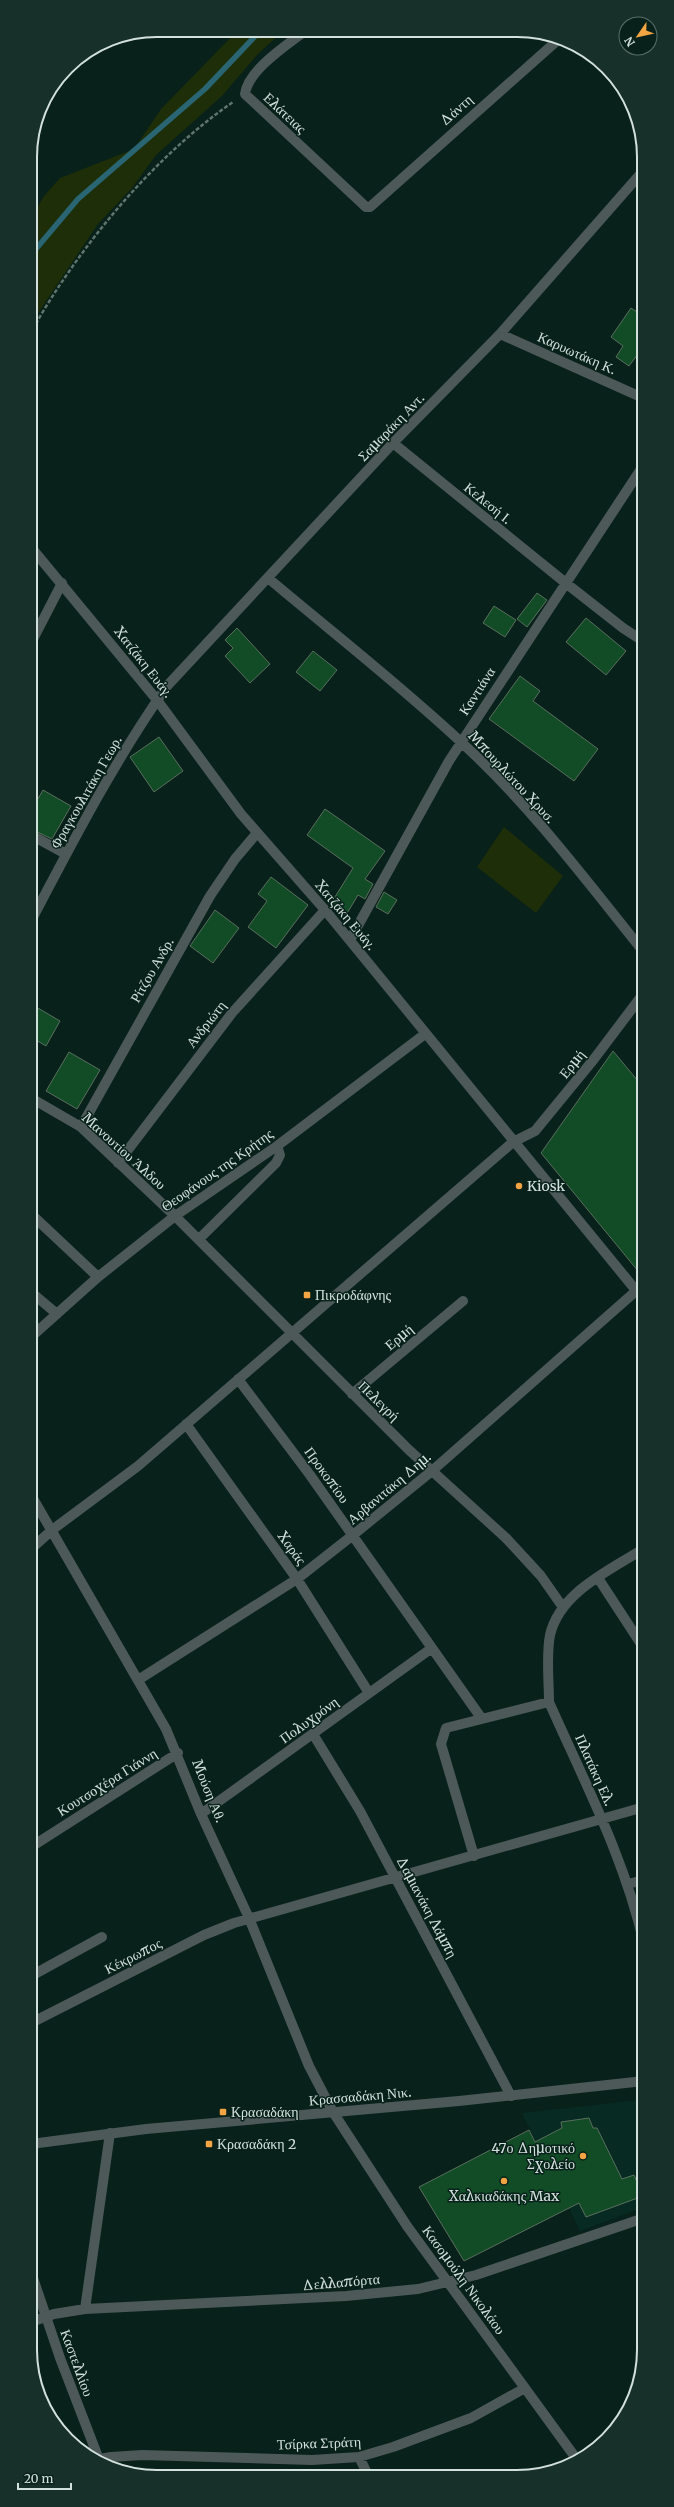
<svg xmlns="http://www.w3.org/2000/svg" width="674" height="2507" font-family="Merriweather,serif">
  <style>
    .built { fill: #072b22 }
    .green { fill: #1d2e08 }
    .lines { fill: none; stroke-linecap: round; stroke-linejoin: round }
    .stream { stroke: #296572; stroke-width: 5.5 }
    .building { fill: #124c26; stroke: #5a6e5e }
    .path { stroke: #5f746d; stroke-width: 2.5; stroke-dasharray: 4 2; stroke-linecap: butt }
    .minor { stroke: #4c5958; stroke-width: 10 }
    .tertiary { stroke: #4c5958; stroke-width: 10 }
    .poi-dot { fill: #f3a443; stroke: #08211a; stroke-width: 1.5 }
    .labels { text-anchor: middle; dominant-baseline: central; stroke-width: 3; stroke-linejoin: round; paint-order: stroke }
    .street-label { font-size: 14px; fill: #d3e1dc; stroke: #08211a }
    .poi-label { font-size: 14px; fill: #d3e1dc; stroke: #08211a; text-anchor: start }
    .rim { fill: none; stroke: #d3e1dc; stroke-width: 2 }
  </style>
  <rect width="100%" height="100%" fill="#08211a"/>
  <path class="built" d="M640,2100L644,2110V2207L580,2231L522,2113Z"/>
  <path class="green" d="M237,31H283L257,55L222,96L156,155L132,188L98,224L30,325V220L44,196L60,178L134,149L161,109Z
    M504,827L563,876L536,913L477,867Z"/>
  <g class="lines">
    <path class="stream" d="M30,256L78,199L205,89L260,31"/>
  </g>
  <path class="building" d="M631,308L643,316V347L629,366L616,357L623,346L611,337Z
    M537,593L547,600L527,627L517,619Z
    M494,606L516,620L505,637L483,623Z
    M586,618L626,651L606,675L566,642Z
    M237,628L270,664L250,683L225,656L233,648L225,640Z
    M313,651L337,670L320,691L296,672Z
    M520,676L540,691L533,701L598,749L574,781L489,719Z
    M159,737L183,771L154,792L130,757Z
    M43,790L71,806L52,839L31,829V811Z
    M325,809L385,851L365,879L373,884L365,899L358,895L346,915L330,905L353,868L307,835Z
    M271,877L308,905L276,948L248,927L267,901L258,894Z
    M384,892L397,900L388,914L376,907Z
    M215,910L239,928L213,963L190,946Z
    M31,1004L60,1021L46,1046L31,1037Z
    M613,1051L643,1087V1277L541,1153Z
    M69,1052L100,1070L77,1109L46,1091Z
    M589,2118L593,2128H597L622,2179L634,2175L643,2196L586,2217L579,2203L464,2261L419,2187L529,2130L535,2142L562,2128L561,2122Z"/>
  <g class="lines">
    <path class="path" d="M30,334C77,249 153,157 233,102"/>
    <path class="minor" d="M305,31C287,45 248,70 245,94L366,207H370L559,39
      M500,334L643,398
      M393,443L567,584L623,628L643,641
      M268,578C332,632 399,684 461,742C529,804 586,880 643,951
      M30,645L62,583
      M31,835L66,854
      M31,921C73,841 115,760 167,686L393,443L500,334L643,171
      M350,940L449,761L643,466
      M31,1098L81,1127L175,1216L409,1450L506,1538L541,1576L562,1606
      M81,1127L210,896L235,859L257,833
      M118,1163L232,1013L325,910
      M31,1214L98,1277
      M199,1239L276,1163L280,1155L277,1146
      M31,1292L57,1314
      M31,1337L98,1277L175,1216L277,1146L425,1034
      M238,1379L310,1475L482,1719
      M352,1394L463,1301
      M186,1424L297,1579L369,1693
      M31,1495L166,1729L201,1814L249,1918L309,2066L333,2112L407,2226L578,2461
      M31,1549L52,1530L138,1466L513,1142
      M643,1549C609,1571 560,1592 550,1635C546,1656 549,1681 549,1702C584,1781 625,1859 644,1944
      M598,1578L643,1647
      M138,1680L297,1579L353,1535L433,1470L636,1291
      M313,1734L360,1811L511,2096
      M201,1814L432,1648
      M31,1847L178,1753
      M474,1856L441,1744L446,1728L549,1702
      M628,1884L644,1880
      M31,1976L102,1937
      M31,2023L204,1935L234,1923L644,1807
      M31,2272L60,2358L100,2462
      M85,2309L110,2133
      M31,2322L54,2314L85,2309L346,2296L418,2289L476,2275L644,2218
      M359,2457L368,2475
      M94,2460L111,2457L142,2455L312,2460L359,2457L393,2447L471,2418L525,2388"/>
    <path class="tertiary" d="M30,546L157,700L241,814L325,910L643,1299
      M513,1142L535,1131L594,1059L643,994
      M31,2144L146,2129L459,2101L644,2081"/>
  </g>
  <g class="poi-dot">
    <circle cx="519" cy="1186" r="4"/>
    <rect x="303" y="1291" width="8" height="8" rx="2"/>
    <rect x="219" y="2108" width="8" height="8" rx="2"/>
    <rect x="205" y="2140" width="8" height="8" rx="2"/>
    <circle cx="583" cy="2156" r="4"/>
    <circle cx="504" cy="2181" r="4"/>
  </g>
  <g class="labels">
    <g class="street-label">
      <text transform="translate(456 110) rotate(-42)">Δάντη</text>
      <text transform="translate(285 113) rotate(43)">Ελάτειας</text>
      <text transform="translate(577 353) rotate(24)">Καρυωτάκη Κ.</text>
      <text transform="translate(391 427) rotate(-46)">Σαμαράκη Αντ.</text>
      <text transform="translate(488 503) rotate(39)">Κελεσή Ι.</text>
      <text transform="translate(144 662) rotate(52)">Χατζάκη Ευάγ.</text>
      <text transform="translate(477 691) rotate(-57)">Καντιάνα</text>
      <text transform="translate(512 777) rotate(47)">Μπουρλώτου Χρυσ.</text>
      <text transform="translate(86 792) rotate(-60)">Φραγκουλιτάκη Γεωρ.</text>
      <text transform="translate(346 915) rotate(50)">Χατζάκη Ευάγ.</text>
      <text transform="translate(152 970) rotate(-60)">Ρίτζου Ανδρ.</text>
      <text transform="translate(206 1024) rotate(-52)">Ανδριώτη</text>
      <text transform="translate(572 1064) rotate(-51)">Ερμή</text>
      <text transform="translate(124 1151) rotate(42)">Μανουτίου Άλδου</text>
      <text transform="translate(217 1170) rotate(-35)">Θεοφάνους της Κρήτης</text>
      <text transform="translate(399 1337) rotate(-40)">Ερμή</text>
      <text transform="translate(379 1401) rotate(44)">Πελεγρή</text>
      <text transform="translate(327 1475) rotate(54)">Προκοπίου</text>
      <text transform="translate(389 1488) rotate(-40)">Αρβανιτάκη Δημ.</text>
      <text transform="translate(292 1548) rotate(54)">Χαράς</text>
      <text transform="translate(309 1720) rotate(-36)">Πολυχρόνη</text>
      <text transform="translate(595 1770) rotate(66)">Πλατάκη Ελ.</text>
      <text transform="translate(107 1782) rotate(-32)">Κουτσοχέρα Γιάννη</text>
      <text transform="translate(209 1791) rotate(68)">Μούση Αθ.</text>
      <text transform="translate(427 1907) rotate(62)">Δαμιανάκη Λάμπη</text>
      <text transform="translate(133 1956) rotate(-27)">Κέκρωπος</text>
      <text transform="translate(360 2096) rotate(-5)">Κρασσαδάκη Νικ.</text>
      <text transform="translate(464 2280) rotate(54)">Κασομούλη Νικολάου</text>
      <text transform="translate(341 2282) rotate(-5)">Δελλαπόρτα</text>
      <text transform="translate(77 2363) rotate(70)">Καστελλίου</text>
      <text transform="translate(319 2443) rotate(-2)">Τσίρκα Στράτη</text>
    </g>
    <g class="poi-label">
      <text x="527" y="1186">Kiosk</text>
      <text x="315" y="1295">Πικροδάφνης</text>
      <text x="231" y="2112">Κρασαδάκη</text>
      <text x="217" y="2144">Κρασαδάκη 2</text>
      <text x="575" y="2148" text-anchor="end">47ο Δημοτικό<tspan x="575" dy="16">Σχολείο</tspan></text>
      <text x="504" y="2196" text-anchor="middle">Χαλκιαδάκης Max</text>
    </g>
  </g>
  <path d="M0 0H674V2507H0ZM157 37H517A120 120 0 0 1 637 157V2350A120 120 0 0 1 517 2470H157A120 120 0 0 1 37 2350V157A120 120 0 0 1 157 37Z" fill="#18302a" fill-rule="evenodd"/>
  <path class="rim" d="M157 37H517A120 120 0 0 1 637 157V2350A120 120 0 0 1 517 2470H157A120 120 0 0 1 37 2350V157A120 120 0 0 1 157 37Z"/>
  <g transform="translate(638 36) rotate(236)"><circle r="19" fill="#08211a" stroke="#596e68"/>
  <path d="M0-3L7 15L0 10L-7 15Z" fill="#f3a443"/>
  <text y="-6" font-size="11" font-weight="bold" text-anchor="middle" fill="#d3e1dc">N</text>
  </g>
  <path d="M18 2483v6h53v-6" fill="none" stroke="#d3e1dc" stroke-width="2"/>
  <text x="24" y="2483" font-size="12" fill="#d3e1dc" stroke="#08211a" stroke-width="3" paint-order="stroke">20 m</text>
</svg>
